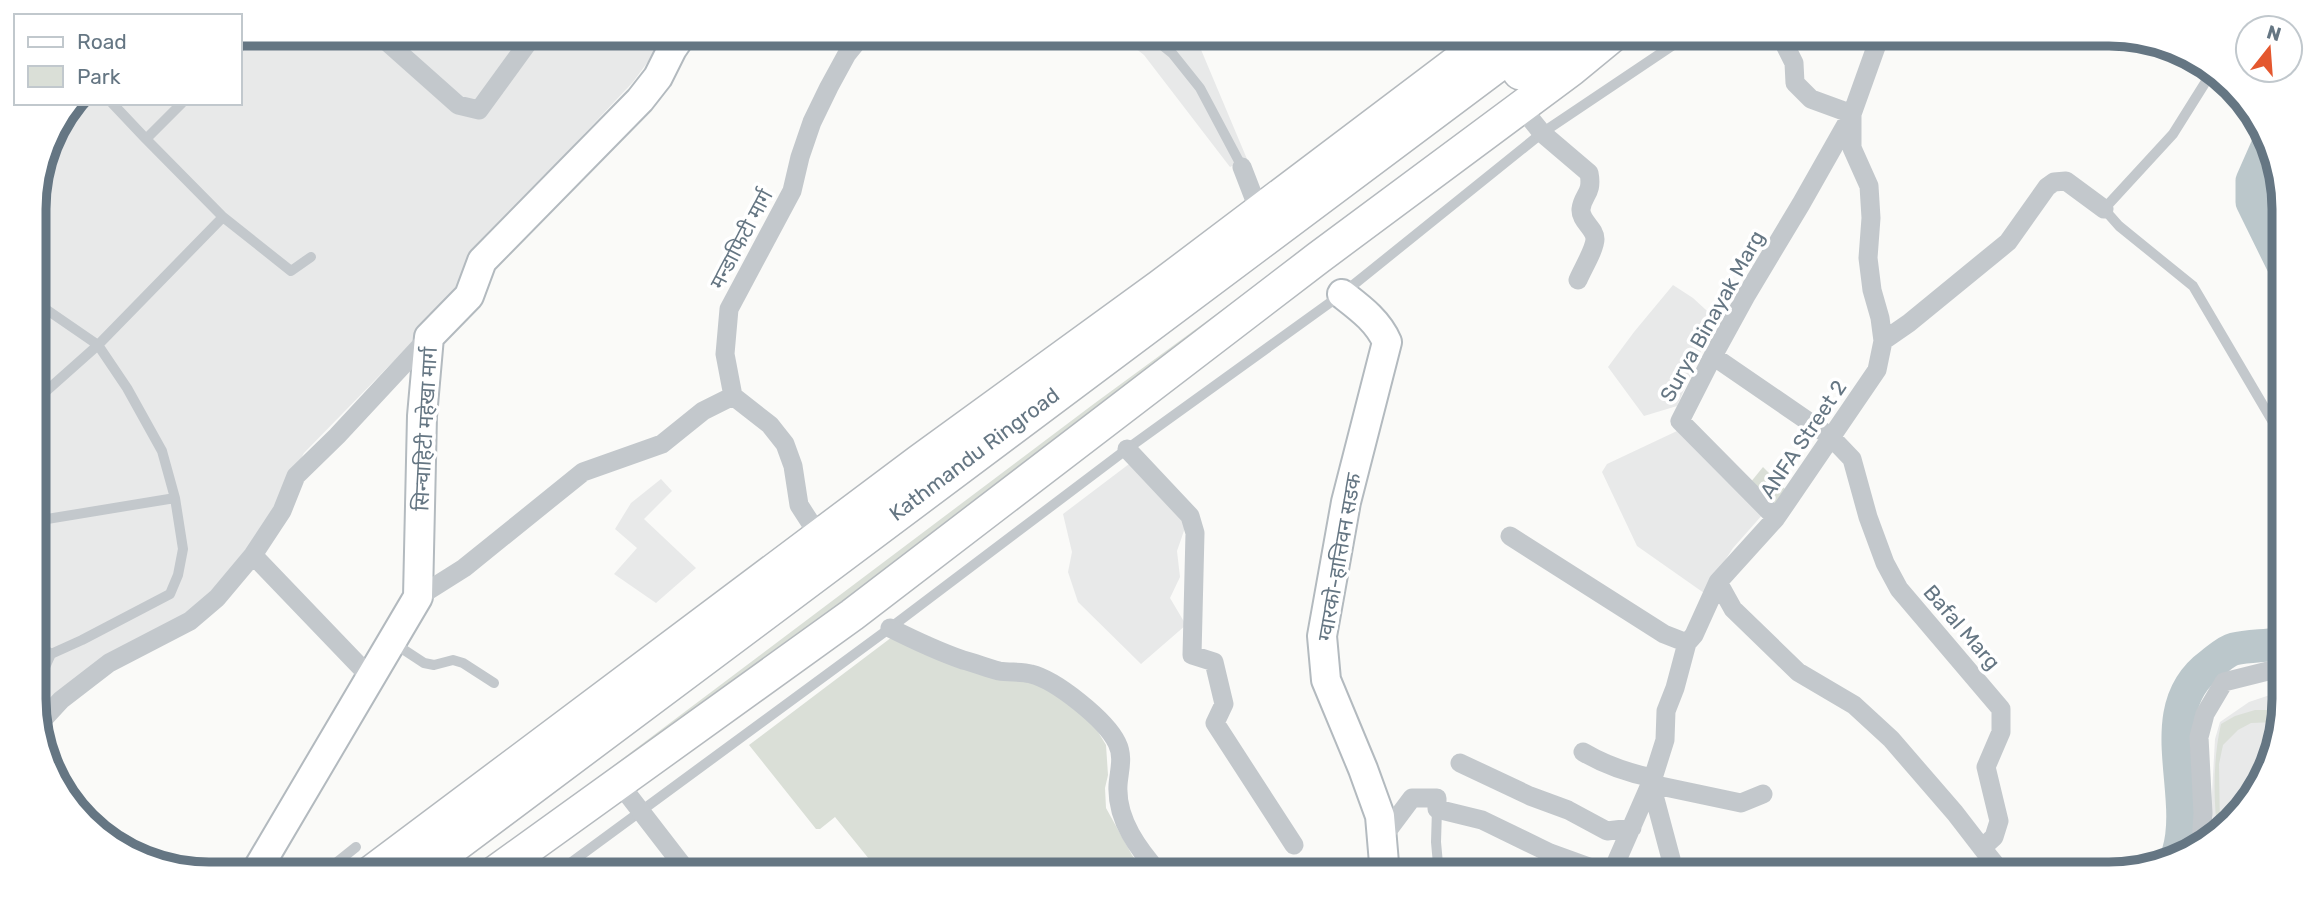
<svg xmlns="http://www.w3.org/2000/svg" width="2318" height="908" font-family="Rubik,'Noto Sans Devanagari',sans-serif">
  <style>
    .built { fill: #e8e9e9 }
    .green { fill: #dadfd7 }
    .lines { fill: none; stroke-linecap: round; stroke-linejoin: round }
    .river { stroke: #bbc7cb; stroke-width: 33 }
    .secondary-casing { stroke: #b3babf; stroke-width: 32 }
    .primary-casing { stroke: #b5babe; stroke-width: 35 }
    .highway-casing { stroke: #b4b9bd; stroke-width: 40 }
    .lane { stroke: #c3c8cc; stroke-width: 10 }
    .street { stroke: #c3c8cc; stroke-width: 19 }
    .secondary { stroke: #fff; stroke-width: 28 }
    .primary { stroke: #fff; stroke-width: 32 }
    .highway { stroke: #fff; stroke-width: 37 }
    .labels { text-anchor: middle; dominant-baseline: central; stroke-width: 7; stroke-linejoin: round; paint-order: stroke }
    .street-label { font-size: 21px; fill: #657683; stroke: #fff }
    .rim { fill: none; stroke: #657683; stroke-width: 9 }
  </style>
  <rect width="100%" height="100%" fill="#fafaf8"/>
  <path class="built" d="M240,33H669L633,82L471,254L462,291L304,453L291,477L279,509L214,595L37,726L34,197L51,132L73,103H240Z
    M1116,33H1194L1247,159L1230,167L1144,55Z
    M1673,285L1693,298L1718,321L1712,326L1677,406L1644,416L1608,367L1634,332Z
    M1677,431L1764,513L1733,548L1704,593L1637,546L1602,472L1607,464Z
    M1133,461L1187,522L1177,551L1180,577L1170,598L1186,625L1141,664L1078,602L1068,572L1072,552L1063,514Z
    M661,479L672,491L644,519L696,568L656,603L614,574L637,548L615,529L631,503Z
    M2276,693L2275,756L2217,837L2211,811L2215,739L2220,722L2249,702Z"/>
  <path class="green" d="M1259,287L1103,411L478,875H468L1095,403L1245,293Z
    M1763,467L1788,492L1777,508L1750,483Z
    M896,634L1036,681L1092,722L1106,745L1108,775L1105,788L1106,808L1132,855L1148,875H882L835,817L820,829H816L749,745Z
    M2255,710H2276V722L2251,723L2238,730L2223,745L2219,764L2220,833L2218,835C2213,800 2213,759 2221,724L2235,716Z"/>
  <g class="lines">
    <path class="river" d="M2267,147L2252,181V202L2282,263
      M2178,853C2197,792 2149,709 2211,664C2218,659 2226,651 2234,649C2247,646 2263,646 2277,644"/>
    <g class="secondary-casing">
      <path id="secondary" d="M1342,294C1360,308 1378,321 1387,342L1346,502L1322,636L1326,680L1363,769L1380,816L1385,875
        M254,875L418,597L422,416L429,337L469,296L482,261L640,100L658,77L672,49L683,33"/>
    </g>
    <g class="primary-casing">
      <path id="primary" d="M367,875L919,461L1160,286L1495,33
        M491,875L852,615L1318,258L1571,70L1616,33"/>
    </g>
    <g class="highway-casing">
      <path id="highway" d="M1521,71L1572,33
        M412,875L1537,33"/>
    </g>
    <path class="lane" d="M1147,33L1172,53L1200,88L1242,167
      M240,47L256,33
      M2210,75L2173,134L2104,209L2119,226L2193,286L2280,434
      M112,103L146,139
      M223,217L291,271L311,257
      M34,301L98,345L127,388L162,451L175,498L183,549L178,575L170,594L82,640L51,654L36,687
      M35,401L98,345L223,217L146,139L182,103
      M35,521L175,498
      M392,642L424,663L434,665L453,660L463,663L494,683
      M36,643L51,654
      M1437,809L1436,842L1439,875
      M321,875L356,847
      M554,875L890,628L1127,449L1342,294L1542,133L1691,33
      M1541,875L1550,853"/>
    <path class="street" d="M377,33L458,105L479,110L535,33
      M1521,107L1542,133L1589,173C1593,194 1583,194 1581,209C1580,221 1595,228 1595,239C1595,249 1582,270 1578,280
      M1242,167L1259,211
      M1883,341L1909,323L2008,242L2047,187L2054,182L2066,181L2104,209
      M1713,356L1831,437L1852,459L1868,517L1885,563L1899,589L2001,709V732L1986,767L1999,821L1994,837L1982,848L1955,813L1891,739L1854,705L1798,672L1733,609L1718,582
      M1127,449L1190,516L1195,533L1192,655L1214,662L1224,704L1215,723L1294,845
      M1776,518L1680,421L1713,356L1747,294L1801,204L1852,114L1881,33
      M819,536L799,505L793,466L785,444L770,425L733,396L725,354L729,309L792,191L800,157L812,122L829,87L847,54L864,33
      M1510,536L1664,634L1687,643
      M253,555L371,678
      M418,597L464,568L583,472L662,444L703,411L733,396
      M890,628C914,640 937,651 963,660C975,663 987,668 999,671C1009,673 1021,671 1031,674C1056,680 1106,720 1117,743C1124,757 1119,771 1118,785C1116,820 1139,850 1161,875
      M37,726L61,700L109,663L190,621L217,598L253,555L282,511L296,476L337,436L429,337
      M1583,752C1605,765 1628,773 1653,778
      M1460,763L1530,796L1568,810L1607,831L1632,828
      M619,783L690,875
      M1651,784L1741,803L1763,794
      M1651,784L1671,859V874
      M1382,838L1412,798H1437V809L1482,820L1550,853L1608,874
      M2201,844L2203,813L2199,737L2205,714L2224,682L2276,669
      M1982,848L2003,874
      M1611,874L1653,778L1665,740L1666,711L1675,688L1687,643L1694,635L1718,582L1776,518L1877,370L1883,341L1880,318L1872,290L1868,258L1871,218L1869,186L1852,148V114L1811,99L1795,83L1794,63L1779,33"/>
    <use href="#secondary" class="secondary"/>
    <use href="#primary" class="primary"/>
    <use href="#highway" class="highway"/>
  </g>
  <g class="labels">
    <g class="street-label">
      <text transform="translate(741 239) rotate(-62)">मन्डाफिटी मार्ग</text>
      <text transform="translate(1712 316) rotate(-61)">Surya Binayak Marg</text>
      <text transform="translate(425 429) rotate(-87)">सिन्चाहिटी महेखा मार्ग</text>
      <text transform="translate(1803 439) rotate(-56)">ANFA Street 2</text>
      <text transform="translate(974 454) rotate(-37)">Kathmandu Ringroad</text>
      <text transform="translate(1339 557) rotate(-80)">ग्वारको-हात्तिवन सडक</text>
      <text transform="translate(1962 627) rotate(49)">Bafal Marg</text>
    </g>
  </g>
  <path d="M0 0H2318V908H0ZM209 46H2109A163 163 0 0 1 2272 209V699A163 163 0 0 1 2109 862H209A163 163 0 0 1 46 699V209A163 163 0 0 1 209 46Z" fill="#fff" fill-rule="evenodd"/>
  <path class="rim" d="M209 46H2109A163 163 0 0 1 2272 209V699A163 163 0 0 1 2109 862H209A163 163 0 0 1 46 699V209A163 163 0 0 1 209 46Z"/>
  <rect x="14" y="14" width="228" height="91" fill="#ffffff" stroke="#c1c8cd" stroke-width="2"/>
  <rect x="28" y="37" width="35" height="10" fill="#ffffff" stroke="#c1c8cd" stroke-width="2"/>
  <text x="77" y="49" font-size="21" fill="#657683">Road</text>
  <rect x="28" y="66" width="35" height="21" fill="#dadfd7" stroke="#c1c8cd" stroke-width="2"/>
  <text x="77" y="84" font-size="21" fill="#657683">Park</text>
  <g transform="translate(2269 49) rotate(17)"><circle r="33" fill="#ffffff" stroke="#c1c8cd" stroke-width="2"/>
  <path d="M0-5L12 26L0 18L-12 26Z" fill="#e4572e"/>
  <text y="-10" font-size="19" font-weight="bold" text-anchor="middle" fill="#657683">N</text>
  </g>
</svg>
